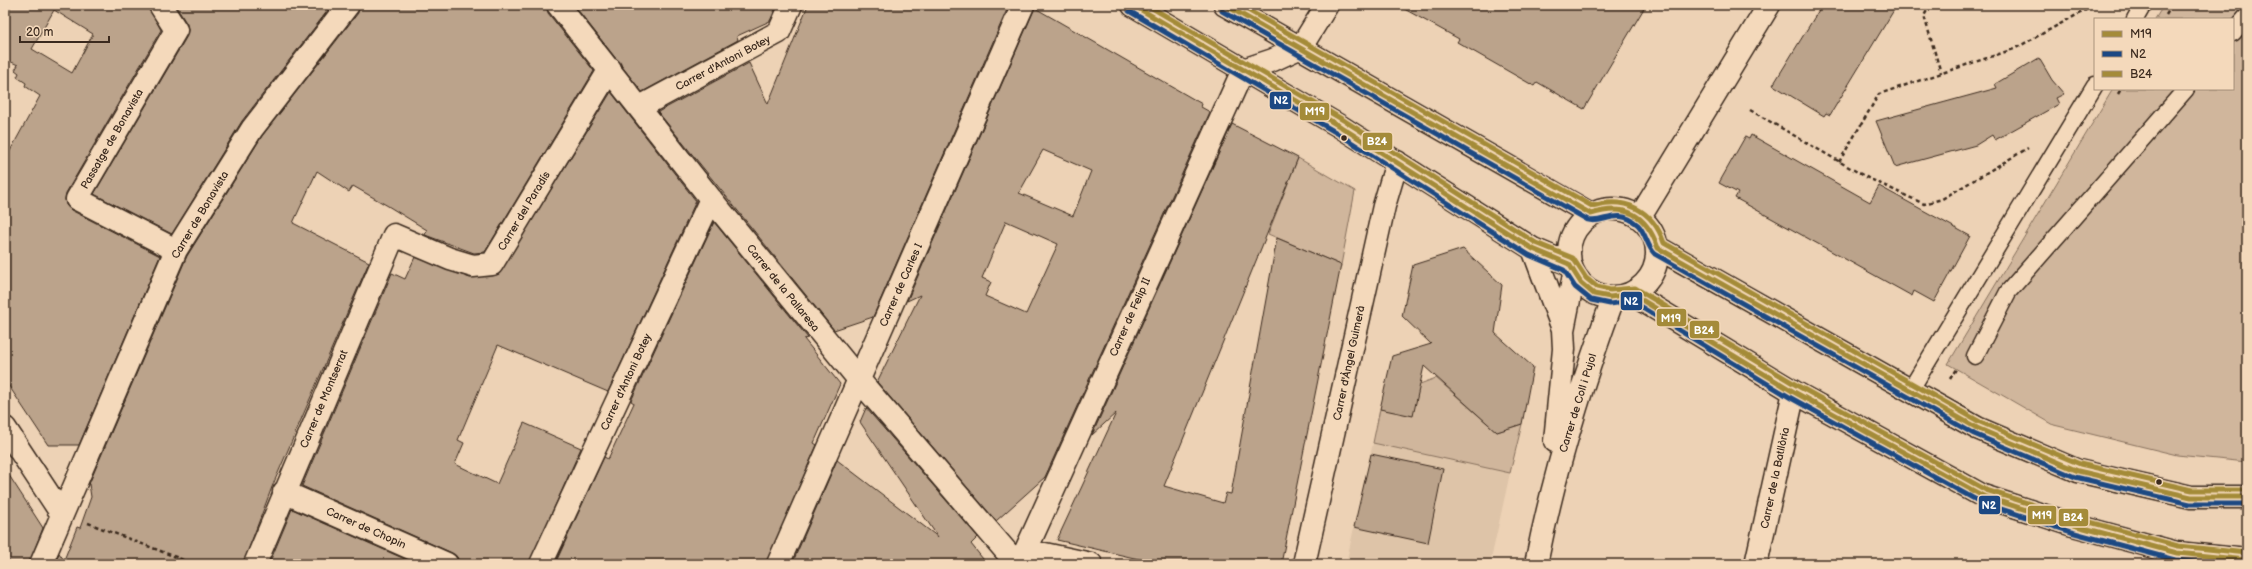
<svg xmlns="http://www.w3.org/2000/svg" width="2252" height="569" font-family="'Balsamiq Sans',sans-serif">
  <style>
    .built { fill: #dec4a8 }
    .green { fill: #d0b69c; stroke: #86705d }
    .building { fill: #bba38b; stroke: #3b2a1e; fill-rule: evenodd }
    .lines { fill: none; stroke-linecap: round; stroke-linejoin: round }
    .lane-casing { stroke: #3b2a1e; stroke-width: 19 }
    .street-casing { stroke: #3b2a1e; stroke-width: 25 }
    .path { stroke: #3b2a1e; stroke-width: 2.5; stroke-dasharray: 4 3; stroke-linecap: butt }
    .lane { stroke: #f4d9bb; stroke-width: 16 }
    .street { stroke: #f4d9bb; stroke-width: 22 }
    .bus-1-casing { stroke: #f4d9bb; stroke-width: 8 }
    .bus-2-casing { stroke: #f4d9bb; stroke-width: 8 }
    .bus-3-casing { stroke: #f4d9bb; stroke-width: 8 }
    .bus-1 { stroke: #a48b39; stroke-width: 5 }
    .bus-2 { stroke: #1c4883; stroke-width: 5 }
    .bus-3 { stroke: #a48b39; stroke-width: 5 }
    .bus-dot { fill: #3b2a1e; stroke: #f4d9bb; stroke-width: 1.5 }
    .labels { text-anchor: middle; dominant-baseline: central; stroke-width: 3.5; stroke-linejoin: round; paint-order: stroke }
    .street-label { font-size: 11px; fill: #3b2a1e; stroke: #f4d9bb }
    .line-badge { stroke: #f4d9bb; stroke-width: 1.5 }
    .badge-label { font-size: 11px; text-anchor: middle; font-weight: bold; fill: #fff }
  </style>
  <rect width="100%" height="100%" fill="#edd2b5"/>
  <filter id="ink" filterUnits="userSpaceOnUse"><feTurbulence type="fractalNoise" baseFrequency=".025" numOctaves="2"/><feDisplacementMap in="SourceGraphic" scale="8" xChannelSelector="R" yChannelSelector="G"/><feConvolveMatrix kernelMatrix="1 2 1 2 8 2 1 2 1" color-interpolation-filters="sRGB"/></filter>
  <g filter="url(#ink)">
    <path class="built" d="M1373,443L1510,473L1490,564H1373L1347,559Z"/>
    <path class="green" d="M2164,5H2247V462L2177,455L2054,425L1948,364L2113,89H2233V19H2155Z
      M1298,158L1355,191L1341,265L1268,234Z
      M1436,378L1497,432L1522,424L1510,473L1373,443L1380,409L1420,384Z"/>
    <path class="building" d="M5,5H148L161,30L66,193L65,199L66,205L71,210L160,256L79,445H48L5,380V160L40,96L25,86L26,83L17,77L19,73L15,70L18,65L5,59ZM54,10L93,34L72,73L32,49Z
      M175,5H332L242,121L172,234L94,194L187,36L188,30L187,24Z
      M360,5H546L548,13L594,71L485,252L474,253L425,235L427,230L388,206L353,186L349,192L317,171L293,223L369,262L272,487L243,564H55L59,553L64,560L77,527L80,528L91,497L89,484L187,256L262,136L358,13Z
      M574,5H777L770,21L737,36L738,40L642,92Z
      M808,5H1009L873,317L834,330L658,112L749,63L768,104Z
      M1397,5H1646L1584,109L1537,82L1534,86L1457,42L1459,39Z
      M1822,5H1897L1830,115L1826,113L1824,116L1773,85Z
      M1035,8L1202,104L1201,107L1210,112L1045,477L996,521L877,382L920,295L907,301ZM1043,150L1091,171L1073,216L1019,193ZM1006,221L1058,244L1026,314L985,296L991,282L982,278Z
      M2039,58L2052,80L2064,94L2056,98L2059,104L1995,140L1992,135L1976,145L1895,167L1876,121L1997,88L1995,84Z
      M611,92L696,201L608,392L498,345L458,440L464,443L455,464L497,484L524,423L581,448L529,564H459L457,557L452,553L302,486L392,273L405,279L415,257L470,278L499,274Z
      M1232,124L1298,158L1164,486L1223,503L1226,493L1231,494L1277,238L1341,265L1281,564H1160L1057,540L1116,413L1092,435Z
      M1751,135L1870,202L1879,186L1970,236L1934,302L1914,291L1912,296L1735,198L1738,193L1719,183L1745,137L1749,139Z
      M714,222L808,338L804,339L840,384L814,443L817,445L766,564H555L604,457L608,459L634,403L631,401Z
      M1463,249L1502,285L1495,333L1533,367L1522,424L1497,432L1424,366L1413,416L1380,409L1392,356L1431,344L1402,316L1413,265Z
      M866,408L978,537L971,544L987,564H792L837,460L938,537L860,422Z
      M1371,454L1443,469L1428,543L1354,527Z
      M5,469L43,528L29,564H5Z
      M292,509L416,564H269Z"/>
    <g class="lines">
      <g class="lane-casing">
        <path id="lane" d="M2135,19L2143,5
          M2233,33L2247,16
          M1975,356L2008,292L2186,89
          M1911,389L2095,85"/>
      </g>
      <g class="street-casing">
        <path id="street" d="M160,5L176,30L77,199L176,250
          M558,5L711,199L860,381L1017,564
          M1133,5L1341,127L1533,249L1569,264
          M1225,5L1591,214
          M1243,70L1273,60L1301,47L1327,5
          M640,107L779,32L791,5
          M1569 253a44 44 0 1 1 88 0a44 44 0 1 1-88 0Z
          M1640,217L1769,5
          M1658,248L1977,428L2078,471L2191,497H2247
          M1533,249L1563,329
          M1632,294L1794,392L1983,496L2073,525L2177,553L2247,560
          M5,428L61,513
          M1555,441L1564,349L1563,330L1574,275
          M284,492L447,564
          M1026,550L1091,564
          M41,564L176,250L252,129L348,5
          M255,564L394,235L450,259L473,266L492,264L610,69
          M541,564L711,199
          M778,564L1023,5
          M1017,564L1026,550L1243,70
          M1304,564L1384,206L1397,162
          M1536,564C1554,474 1581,385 1613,299
          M1756,564L1794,392"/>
      </g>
      <path class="path" d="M1930,5L1924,16L1941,73
        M2166,15L2172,5
        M2118,94L2121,89
        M1750,110L1866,177L1924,204L1942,199L2028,148
        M1839,162L1879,94L2014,49L2095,5
        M1950,379L1956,369
        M88,523L194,564"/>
      <use href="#lane" class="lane"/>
      <use href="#street" class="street"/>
      <g class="bus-1-casing">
        <path id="bus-1" d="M1133,5L1341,127L1533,249L1569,264L1581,283L1594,294L1610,297L1632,294L1794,392L1983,496L2073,525L2177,553L2247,560
          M1225,5L1591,214C1626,203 1646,214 1658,248L1977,428L2078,471L2191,497H2247"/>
      </g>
      <g class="bus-2-casing">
        <path id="bus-2" d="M1129,11L1337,133L1529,255L1564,270L1575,287L1591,300L1610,304L1631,301L1791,398L1980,502L2071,532L2175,560L2217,564
          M1222,11L1588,220C1603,225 1617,206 1638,225C1646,233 1647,247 1655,254L1974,434L2075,477L2190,504H2247"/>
      </g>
      <g class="bus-3-casing">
        <path id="bus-3" d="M1147,5L1345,121L1536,243L1573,258L1586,278L1597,287L1610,290L1635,288L1798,386L1986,490L2075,518L2178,546L2247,553
          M1239,5L1592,206C1625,196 1653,210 1664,243L1980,422L2080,464L2192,490H2247"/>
      </g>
      <use href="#bus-1" class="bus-1"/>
      <use href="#bus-2" class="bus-2"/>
      <use href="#bus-3" class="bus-3"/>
    </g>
  </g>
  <g class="bus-dot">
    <circle cx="1344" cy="138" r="3.5"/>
    <circle cx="2159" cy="482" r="3.5"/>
  </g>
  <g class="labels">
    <g class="street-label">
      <text transform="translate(723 63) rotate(-28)">Carrer d'Antoni Botey</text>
      <text transform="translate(112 139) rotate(-60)">Passatge de Bonavista</text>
      <text transform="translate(524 211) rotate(-59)">Carrer del Paradís</text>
      <text transform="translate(200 215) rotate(-59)">Carrer de Bonavista</text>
      <text transform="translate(901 285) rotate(-66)">Carrer de Carles I</text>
      <text transform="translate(783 288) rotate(51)">Carrer de la Pallaresa</text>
      <text transform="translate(1130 317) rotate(-66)">Carrer de Felip II</text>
      <text transform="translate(1349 363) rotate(-78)">Carrer d'Àngel Guimerà</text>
      <text transform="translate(626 382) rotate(-65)">Carrer d'Antoni Botey</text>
      <text transform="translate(324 399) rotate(-67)">Carrer de Montserrat</text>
      <text transform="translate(1578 403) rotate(-73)">Carrer de Coll i Pujol</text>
      <text transform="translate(1775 478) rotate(-78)">Carrer de la Batllòria</text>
      <text transform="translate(366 528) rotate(24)">Carrer de Chopin</text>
    </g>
  </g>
  <g class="line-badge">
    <rect x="1269" y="91" width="23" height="19" rx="4" fill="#1c4883"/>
    <rect x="1299" y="102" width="31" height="19" rx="4" fill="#a48b39"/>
    <rect x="1362" y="132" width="31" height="19" rx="4" fill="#a48b39"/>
    <rect x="1620" y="291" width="23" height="20" rx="4" fill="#1c4883"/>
    <rect x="1656" y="308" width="31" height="19" rx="4" fill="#a48b39"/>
    <rect x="1689" y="320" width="31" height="19" rx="4" fill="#a48b39"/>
    <rect x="1978" y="495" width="23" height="20" rx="4" fill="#1c4883"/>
    <rect x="2027" y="505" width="30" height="20" rx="4" fill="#a48b39"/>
    <rect x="2058" y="508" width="31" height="19" rx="4" fill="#a48b39"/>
  </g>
  <g class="badge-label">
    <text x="1281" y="104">N2</text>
    <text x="1315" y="115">M19</text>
    <text x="1377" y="145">B24</text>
    <text x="1631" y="305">N2</text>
    <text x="1671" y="322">M19</text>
    <text x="1704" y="334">B24</text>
    <text x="1989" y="509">N2</text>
    <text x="2042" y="519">M19</text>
    <text x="2073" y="521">B24</text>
  </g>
  <rect width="2252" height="569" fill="none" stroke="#f4d9bb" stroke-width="20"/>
  <rect x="10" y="10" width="2232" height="549" fill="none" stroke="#3b2a1e" stroke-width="1.5" filter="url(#ink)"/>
  <rect x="2094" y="18" width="140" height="72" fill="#f4d9bb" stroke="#aa937c"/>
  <rect x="2102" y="31" width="20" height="6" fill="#a48b39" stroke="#aa937c"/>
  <text x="2130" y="38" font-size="12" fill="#3b2a1e">M19</text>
  <rect x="2102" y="51" width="20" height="6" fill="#1c4883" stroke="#aa937c"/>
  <text x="2130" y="58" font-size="12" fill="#3b2a1e">N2</text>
  <rect x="2102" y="71" width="20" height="6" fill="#a48b39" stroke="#aa937c"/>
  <text x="2130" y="78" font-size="12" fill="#3b2a1e">B24</text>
  <path d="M20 36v6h89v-6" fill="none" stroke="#3b2a1e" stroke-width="2"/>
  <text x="26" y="36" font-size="12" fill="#3b2a1e" stroke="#f4d9bb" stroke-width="3" paint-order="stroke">20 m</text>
</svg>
